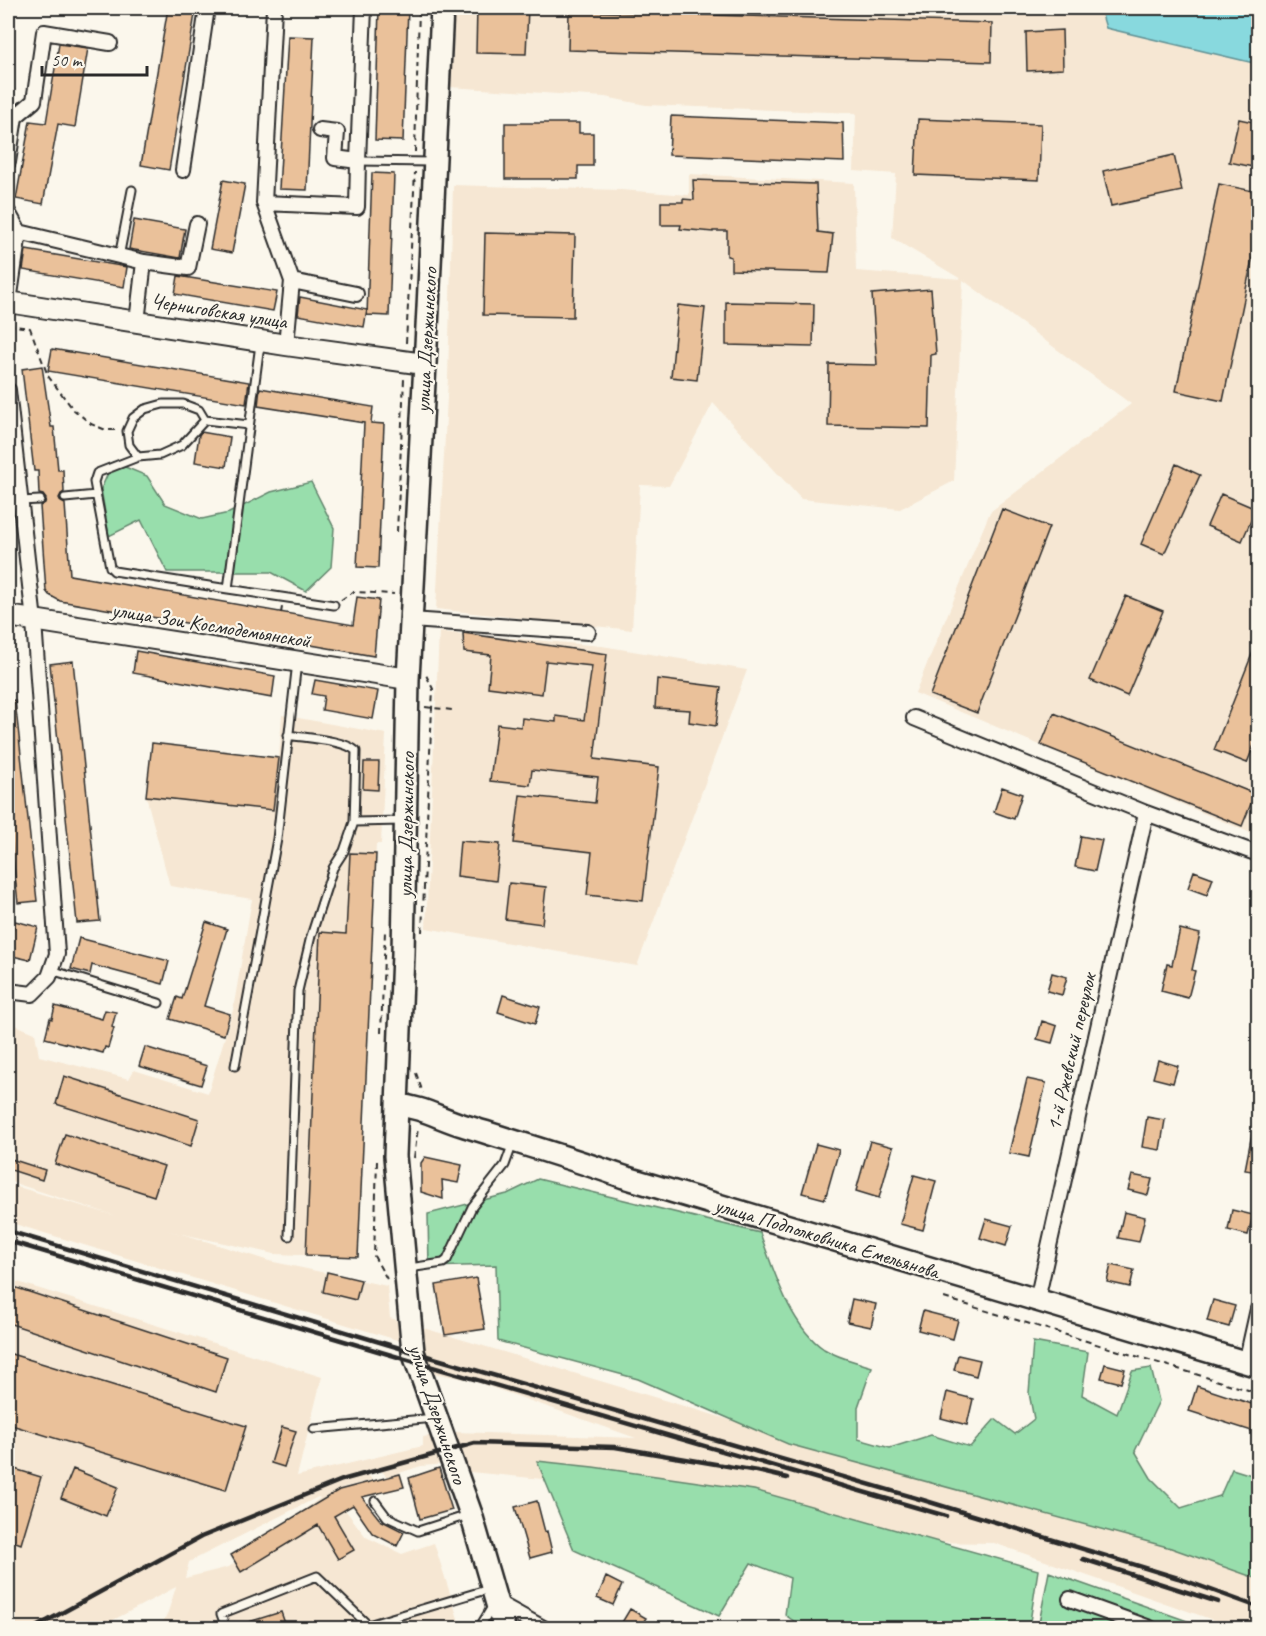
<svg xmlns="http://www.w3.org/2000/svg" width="1266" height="1636" font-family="Caveat,sans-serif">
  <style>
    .built { fill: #f6e7d3; fill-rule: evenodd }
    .green { fill: #98deac; stroke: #62846c; stroke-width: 1.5 }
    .water { fill: #88d9de; stroke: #639396; stroke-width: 1.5 }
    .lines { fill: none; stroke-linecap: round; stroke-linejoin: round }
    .stream { stroke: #639396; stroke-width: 4.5 }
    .building { fill: #eac19a; stroke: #2b2b2b; stroke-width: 1.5 }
    .lane-casing { stroke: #2b2b2b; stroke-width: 11 }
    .street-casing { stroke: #2b2b2b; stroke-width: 18 }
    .secondary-casing { stroke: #2b2b2b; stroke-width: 24 }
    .primary-casing { stroke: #2b2b2b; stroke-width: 26 }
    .path { stroke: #2b2b2b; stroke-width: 2; stroke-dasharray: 6 4.5; stroke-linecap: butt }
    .lane { stroke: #fbf7ec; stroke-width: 7 }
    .street { stroke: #fbf7ec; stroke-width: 14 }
    .secondary { stroke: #fbf7ec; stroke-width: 20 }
    .primary { stroke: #fbf7ec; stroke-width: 21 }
    .rail { stroke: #2b2b2b; stroke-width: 4.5 }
    .labels { text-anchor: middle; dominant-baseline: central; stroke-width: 4.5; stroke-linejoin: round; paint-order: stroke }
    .street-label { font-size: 21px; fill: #2b2b2b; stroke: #fbf7ec }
  </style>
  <rect width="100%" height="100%" fill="#fbf7ec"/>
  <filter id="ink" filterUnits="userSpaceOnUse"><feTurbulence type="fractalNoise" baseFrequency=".0167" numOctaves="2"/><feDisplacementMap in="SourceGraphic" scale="12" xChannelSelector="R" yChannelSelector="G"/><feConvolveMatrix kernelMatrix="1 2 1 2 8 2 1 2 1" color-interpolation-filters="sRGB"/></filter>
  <g filter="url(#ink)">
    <path class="built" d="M454,8H1258V836L915,693L990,512L1131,404L963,280L954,481L900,509L801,499L713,403L669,486L640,485L632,630L436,609L448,378L453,185L621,190L689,195V174L854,183L856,271L961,279L892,238L896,174L854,171L856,113L646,105L605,97L449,87L453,56Z
      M439,632L602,646L747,670L637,966L426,928Z
      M282,715L386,734L381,844H376L358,1257L274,1254L164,1230L186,1235L269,1261L387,1286L390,1318L913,1475L1258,1569V1628H1236L994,1543L926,1542L748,1499L459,1471L458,1463L421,1466L387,1477L380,1469L367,1473L372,1480L342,1488L333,1494L366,1537L402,1554L434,1543L461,1628H160L168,1612L176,1587L98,1628H8V1279L322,1377L297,1476L423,1446V1437L454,1432L636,1438L471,1380L423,1371L417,1346L8,1222V1184L116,1216L8,1181V1022L35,1033L39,1056L129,1079L134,1070L208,1093L233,1010L252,899L170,886L146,796L152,743L279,758ZM318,1497L320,1498L229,1567L185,1578L189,1562Z"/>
    <path class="green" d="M113,462L147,476L165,504L202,519L229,513L271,492L311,482L334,528L331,567L306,591L271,572H167L141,520L109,536L101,489Z
      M538,1179L760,1233C774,1271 790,1326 824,1349C838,1358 857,1362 872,1367L858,1407V1439L890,1448L931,1435L970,1447L995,1419L1015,1434L1034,1419L1029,1393L1033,1342L1088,1352L1082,1395L1117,1414L1132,1371L1151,1368L1159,1401L1135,1451L1151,1478L1181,1508L1220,1496L1232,1469L1258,1477V1579L1171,1548L788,1444L638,1379L498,1341L496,1265L429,1267L428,1214L507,1194Z
      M537,1461L593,1467L754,1490L1038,1570L1029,1628H804L785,1615L790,1578L751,1563L719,1616L574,1550Z
      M1049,1572L1207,1628H1038Z"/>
    <path class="water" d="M1100,8H1258V64L1106,28Z"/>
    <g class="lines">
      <path class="stream" d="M1091,8L1104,9"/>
    </g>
    <path class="building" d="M168,8H196L169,170L141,165Z
      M379,8H408L403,141L375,140Z
      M477,8H528L526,54L476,53Z
      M569,11L992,23L991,62L568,50Z
      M1062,30L1063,69L1027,71L1026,32Z
      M288,36L314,37L307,190L279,189Z
      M59,44L88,48L75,127L58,124L43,204L16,199L30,121L46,123Z
      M671,116L843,123L844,162L669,155Z
      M918,119L1041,124L1039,180L915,175Z
      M1239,119L1258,123V168L1229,162Z
      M505,123H579V133H593V166H578V179H505Z
      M1174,155L1182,191L1111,206L1103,171Z
      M372,173L394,174L389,316L367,315Z
      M223,180L245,184L232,253L210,249Z
      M693,180L816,184L818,232L833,234L829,273L731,270V257L727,256V231H713V232L680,229L681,225H661V202H683V199L694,200Z
      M1219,184L1258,192V231L1223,401L1176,391Z
      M134,220L185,229L180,258L129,249Z
      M485,233L575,235L573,317L483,315Z
      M26,250L127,267L124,287L23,270Z
      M178,276L277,292L273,311L175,294Z
      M931,289L936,354L931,355L929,428L828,426L829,364L877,365L872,294Z
      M300,297L367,310L364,327L298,315Z
      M726,302L814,304L813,347L726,345Z
      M678,305L705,308L697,380L671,377Z
      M52,349L249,382L246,404L48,371Z
      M42,366L51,427H54L58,470H63L64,492L61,494L59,498L61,502L65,504L70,575L353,625L357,597L379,600L374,656L60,601L49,595L46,591L40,506L45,503L46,499L43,495L39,494L38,471H34L22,369Z
      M260,388L373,407L371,423L384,424L378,568L357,567L364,423L258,406Z
      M201,432L230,437L226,467L195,462L199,435Z
      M1176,464L1200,475L1164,554L1141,544Z
      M1221,494L1256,509L1242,541L1207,526Z
      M1002,509L1049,527L977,713L930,695Z
      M1126,596L1163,611L1127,696L1090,680Z
      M463,633L607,654L594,759L659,767L643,901L587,895L592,852L514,843L520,795L595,803L598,777L532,770L530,785L490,781L497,724L521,727L522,718L556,722V716L584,720L592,666L546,661L542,694L488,687L491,655L464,652Z
      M1258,639V735L1247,763L1214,750Z
      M136,651L275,676L272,698L133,673Z
      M73,661L100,921L77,923L50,664Z
      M657,679L721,687L716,726L689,722L690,710L655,708Z
      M315,680L378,691L373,719L322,710L324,696L312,694Z
      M15,700L37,901L18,903L8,812V701Z
      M1054,713L1255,794L1242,826L1041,745Z
      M152,743L279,758L273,810L146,796Z
      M364,762H379L378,790L363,789Z
      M1002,787L1022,794L1014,819L994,812Z
      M1081,836L1102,840L1095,871L1075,867Z
      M460,841L500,844L496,881L457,876Z
      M350,853L376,854L358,1257L306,1255L320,932L346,934Z
      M1194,871L1213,878L1207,895L1188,888Z
      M509,883L546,887L542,924L505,919Z
      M15,921L38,927L30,960L8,955V929L13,930Z
      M206,922L227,929L204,1006L230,1014L224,1035L170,1019L177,997L182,999Z
      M1180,929L1200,934L1192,970L1195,971L1188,998L1161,991L1167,964L1172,965Z
      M79,938L169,961L163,984L92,965L90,974L71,969Z
      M1052,973L1067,977L1062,995L1047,991Z
      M503,995L540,1007L535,1024L498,1012Z
      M55,1006L102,1019L105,1010L116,1012L112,1027L114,1028L108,1048L105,1047L103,1053L45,1038L50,1018L52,1019Z
      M1042,1021L1057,1026L1052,1043L1037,1039Z
      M145,1047L207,1066L201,1085L139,1066Z
      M1158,1060L1178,1066L1173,1083L1153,1078Z
      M64,1076L199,1119L191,1146L56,1104Z
      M1027,1079L1046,1083L1029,1157L1009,1153Z
      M1147,1117L1165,1120L1160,1150L1142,1147Z
      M1253,1128H1258V1172L1245,1170Z
      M65,1134L164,1166L154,1196L55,1164Z
      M870,1141L893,1147L879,1198L856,1191Z
      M816,1144L839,1150L825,1199L802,1193Z
      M425,1157L462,1165L458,1183L442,1180L443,1199L421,1192V1163Z
      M8,1158L45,1170L42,1180L8,1169Z
      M914,1175L936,1181L923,1230L900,1224Z
      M1132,1175L1152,1179L1148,1195L1128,1190Z
      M1232,1210L1253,1215L1248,1235L1228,1230Z
      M1124,1212L1145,1217L1139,1242L1118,1238Z
      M986,1219L1012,1226L1006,1246L980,1238Z
      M1111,1265L1134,1270L1130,1287L1107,1282Z
      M327,1272L361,1280L356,1300L323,1292Z
      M476,1278L485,1329L445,1335L436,1285Z
      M11,1286L227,1357L216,1392L8,1323V1298Z
      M852,1299L876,1304L871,1327L847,1322Z
      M1213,1300L1235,1306L1229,1327L1207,1321Z
      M923,1311L958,1320L953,1339L918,1330Z
      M8,1353L246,1426L226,1490L8,1424Z
      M958,1355L980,1360L976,1376L954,1370Z
      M1105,1364L1125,1369L1121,1383L1101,1378Z
      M1197,1386L1258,1406V1433L1189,1411Z
      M947,1392L973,1399L967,1425L941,1418Z
      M282,1427L296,1431L284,1467L271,1463Z
      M8,1467L41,1477L21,1544L8,1539Z
      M439,1468L452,1510L420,1519L409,1478Z
      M73,1469L118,1487L106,1516L61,1498Z
      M400,1474L404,1487L362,1497L380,1520L404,1532L397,1546L372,1533L353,1505L334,1516L354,1550L338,1559L318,1525L241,1572L231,1555L339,1490Z
      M537,1501L545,1532L547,1531L552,1552L530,1558L515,1507Z
      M606,1577L622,1585L613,1605L597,1598Z
      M630,1609L646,1618L639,1629H618Z
      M281,1612L287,1629H237L236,1626Z"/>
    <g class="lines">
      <g class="lane-casing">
        <path id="lane" d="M358,161L432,162
          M119,257L132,190
          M260,344L228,589L334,605
          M138,457L129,445L127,431L133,418L145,409L163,404H183L199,410L205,420
          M65,498L96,495
          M20,501L40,500
          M228,589L114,571L110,567L94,482L97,473L138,457L160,455L182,445L205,420L249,425
          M288,735C305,738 345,740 356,751L354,822L344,851L333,868L311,936L298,991L289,1236
          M354,822L403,821
          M51,970L159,1003
          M235,1066L277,839L297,662
          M409,1268L443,1263L447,1260L472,1207L505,1165L513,1143
          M314,1429L435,1418
          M375,1501L387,1517L418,1531L468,1515
          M366,1627L368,1625L489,1589
          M226,1628L221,1614L317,1576L368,1625
          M479,1628L493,1605"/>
      </g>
      <g class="street-casing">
        <path id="street" d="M274,8L264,203L357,207L358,161
          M320,130L337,132L335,158L358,161L364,8
          M8,162L15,117L34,101L44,32L110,43
          M183,170L207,8
          M264,203L292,281
          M8,212L19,232L9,302
          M19,232L144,262L137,322
          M144,262L188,268L197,224
          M286,345L292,281L356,294
          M8,390L34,621L57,954L49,977L32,994L8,991
          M411,620L588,632
          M914,718L1146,813L1258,854
          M1037,1300L1146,813
          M1245,1362L1248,1354L1258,1309
          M1070,1599L1150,1628
          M495,1600L505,1607L543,1628"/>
      </g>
      <g class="secondary-casing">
        <path id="secondary" d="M8,302L286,345L424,364
          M8,616L408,679"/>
      </g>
      <g class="primary-casing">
        <path id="primary" d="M442,8L428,308L408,679L403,954L395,1156L413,1352L471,1514L504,1628
          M397,1105C422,1107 439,1118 462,1125C516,1142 571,1158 624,1177L1258,1366"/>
      </g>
      <path class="path" d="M415,152L419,8
        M8,325L30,328L48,376L73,409L91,424L106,430H116
        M406,343L415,172
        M397,532L404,379
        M341,600L353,592L394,594
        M281,613L282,607
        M425,707L452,710
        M422,932L432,708L433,689L426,675
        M381,1033L385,931
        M416,1073L423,1093
        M414,1158L418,1128
        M377,1161L374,1256L388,1281
        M944,1298L1258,1393"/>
      <use href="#lane" class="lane"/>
      <use href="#street" class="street"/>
      <use href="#secondary" class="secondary"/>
      <use href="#primary" class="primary"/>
      <path class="rail" d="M8,1231L413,1352L923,1500L1178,1578L1258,1607
        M8,1241L398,1357L946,1516
        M1083,1559L1218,1602
        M34,1628L201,1537L342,1480L475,1443L615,1447L757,1471L787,1478"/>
    </g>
  </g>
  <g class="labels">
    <g class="street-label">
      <text transform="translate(219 311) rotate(9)">Черниговская улица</text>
      <text transform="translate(426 340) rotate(-87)">улица Дзержинского</text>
      <text transform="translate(211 625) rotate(9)">улица Зои Космодемьянской</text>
      <text transform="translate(406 825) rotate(-89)">улица Дзержинского</text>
      <text transform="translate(1071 1052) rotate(-77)">1-й Ржевский переулок</text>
      <text transform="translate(827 1238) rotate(17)">улица Подполковника Емельянова</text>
      <text transform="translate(438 1414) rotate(72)">улица Дзержинского</text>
    </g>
  </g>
  <rect width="1266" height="1636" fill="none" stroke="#fbf7ec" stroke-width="30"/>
  <rect x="15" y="15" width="1236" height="1606" fill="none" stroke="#2b2b2b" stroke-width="2" filter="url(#ink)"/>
  <path d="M42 66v9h105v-9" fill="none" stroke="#2b2b2b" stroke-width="3"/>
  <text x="51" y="66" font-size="18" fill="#2b2b2b" stroke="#fbf7ec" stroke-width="4.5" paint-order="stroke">50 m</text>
</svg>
